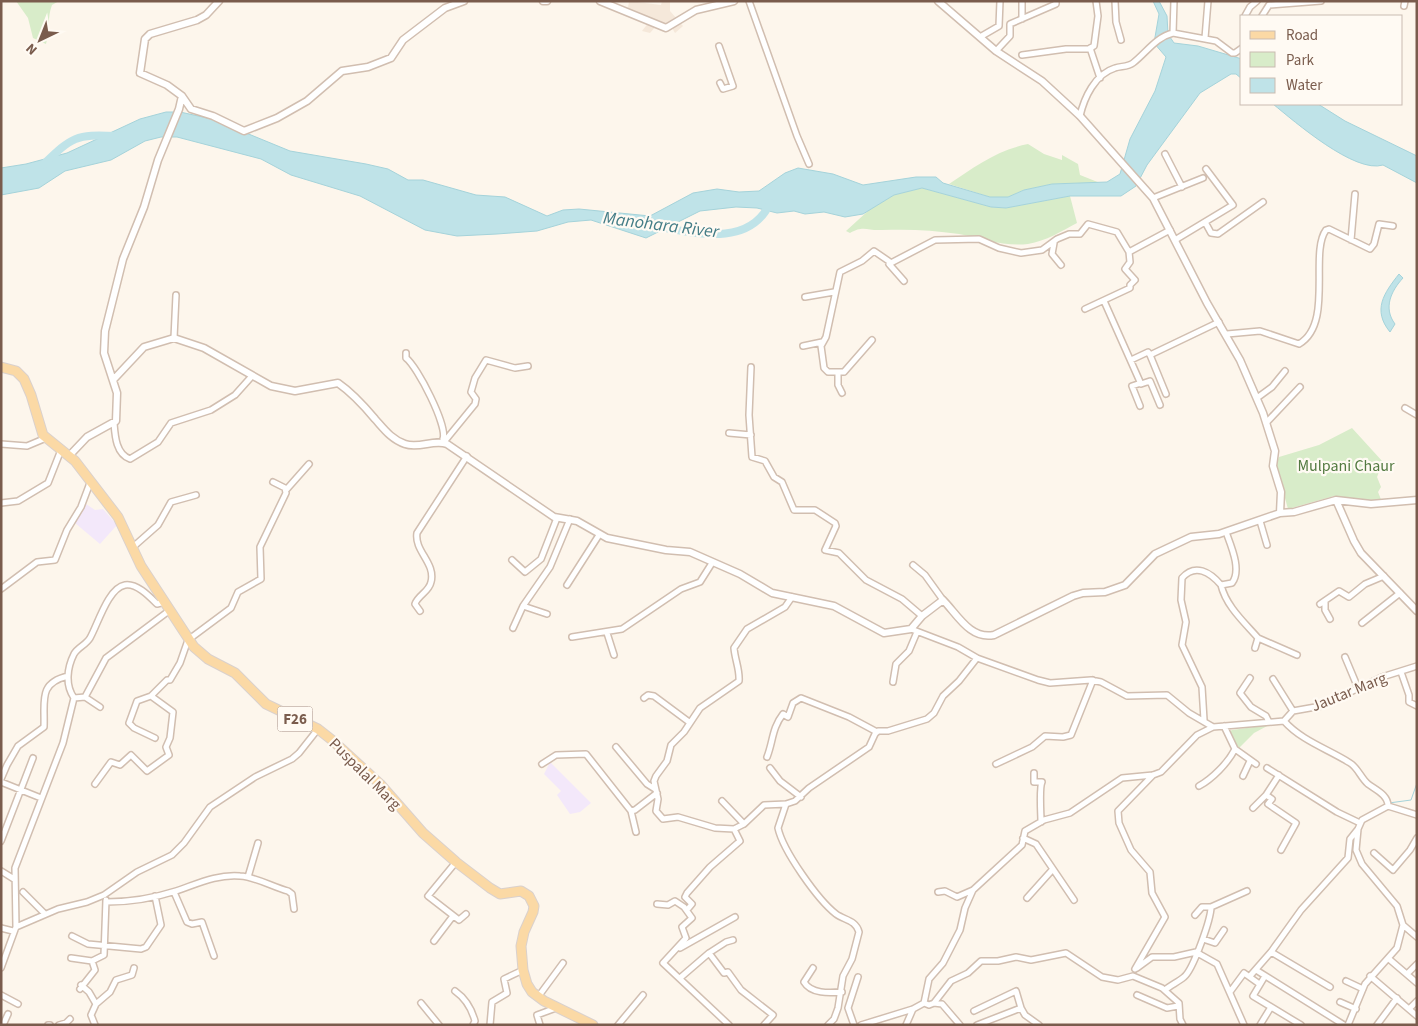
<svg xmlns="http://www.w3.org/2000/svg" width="1418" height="1026" font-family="'Source Sans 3',sans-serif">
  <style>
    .residential { fill: #f5e8da }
    .education { fill: #f3e8fa }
    .green { fill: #d8ecc9 }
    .water { fill: #bfe3e8; stroke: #a5d3da }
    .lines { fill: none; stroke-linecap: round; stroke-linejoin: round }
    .stream { stroke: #a5d3da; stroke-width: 1 }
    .river { stroke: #bfe3e8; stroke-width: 8 }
    .minor-casing { stroke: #d1beb0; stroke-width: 8 }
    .tertiary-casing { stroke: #d1beb0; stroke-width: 9 }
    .primary-casing { stroke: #dad1cd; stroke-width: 11 }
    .minor { stroke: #fff; stroke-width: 5 }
    .tertiary { stroke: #fff; stroke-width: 6 }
    .primary { stroke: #fbd9a5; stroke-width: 9 }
    .labels { text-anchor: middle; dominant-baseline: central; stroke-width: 4.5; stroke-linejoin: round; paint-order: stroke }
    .shield { fill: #fffaf3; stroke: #a28b7f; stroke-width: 1 }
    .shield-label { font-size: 15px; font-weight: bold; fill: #7a5c4d }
    .park-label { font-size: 16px; fill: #537a41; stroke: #fffaf3 }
    .street-label { font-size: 16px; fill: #7a5c4d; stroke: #fffaf3 }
    .water-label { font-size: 18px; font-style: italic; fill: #437c86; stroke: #fffaf3 }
  </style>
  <rect width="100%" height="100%" fill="#fdf6ec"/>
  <path class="residential" d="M629,1L661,5L662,1H670V11L683,26L675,33L671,26L657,25L650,33L642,31L649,22L631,13L628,8Z"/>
  <path class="education" d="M86,504L95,510L103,509L117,525L100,544L75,523Z
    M550,762L591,803L580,812L570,814L557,795L561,791L544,774Z"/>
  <path class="green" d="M16,1H59L52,5C47,18 50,30 46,44L33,38L28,18Z
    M1028,144L1044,154L1062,160V155L1078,164L1080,175L1100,183L1052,184L1024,190L1008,197H990L949,184C974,167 997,150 1028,144Z
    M922,188L991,207L1006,208L1070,196L1077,223C1062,231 1046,241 1028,244C1004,247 982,238 959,234C933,230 909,229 882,230C867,231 864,225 850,233L846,231L869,210L894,195Z
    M1352,428L1383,462L1377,477L1381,487L1378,492L1382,502L1334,496L1288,509L1276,465L1279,457L1319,445Z
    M1269,725L1254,733L1239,748L1228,732L1232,730Z"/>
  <path class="water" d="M1153,1H1159L1167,16L1168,34L1174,43L1198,46L1242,59V79L1236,74H1231L1200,93L1147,165L1136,186L1121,196H1070L1006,208L991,207L922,188L894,195L863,214L845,217L824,212L805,214L794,211L777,213L757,208L736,207L700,211L646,238L591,220L568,222L537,231L497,234L457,236L425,230L360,196L291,175L261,159L177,137H161L145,141L111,160L65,171L39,188L1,195V168L26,164L67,153L140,119L166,112H180L212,119L290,151L366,164L388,169L408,180H423L476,195L505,197L547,216L563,210L579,209L650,216L693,193L717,189L739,192L759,191L785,173L798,168L833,174L863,185L916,177H936L943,183L990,197H1008L1024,190L1052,184L1107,182L1120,174L1130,139L1155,91L1166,57L1154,43L1159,14Z
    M1273,104H1318L1345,121L1417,156V183L1383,165C1355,174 1295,122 1273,104Z
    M1399,274L1403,278C1391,291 1383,308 1395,324L1390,332C1372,310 1384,293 1399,274Z"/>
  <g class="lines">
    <path class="stream" d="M1389,803L1411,800L1417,783"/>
    <path class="river" d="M44,164C72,137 76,134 115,136
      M654,226C691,232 749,249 770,203"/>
    <g class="minor-casing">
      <path id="minor" d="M749,1L797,136L809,164
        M1022,1V19
        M1096,1L1098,16L1094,46L1090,48L1100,78
        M1115,1L1116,22L1121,40
        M1404,6L1405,1
        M1245,16L1250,7L1257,1
        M1262,16L1269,5L1321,1
        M1173,33L1216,41L1232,53H1235L1242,48
        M980,37L999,26L1000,1
        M1205,38L1208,1
        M719,46L733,86L723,89L720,83
        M996,51L1010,36V24L1056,4V1
        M1022,55L1066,49H1091
        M1080,116C1084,98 1095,74 1115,68C1121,66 1128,67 1133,63C1146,53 1156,37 1173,33L1174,1
        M1165,154L1182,187
        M1153,198L1203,178
        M1205,222L1211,233L1218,234L1263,202
        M1175,240L1233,205L1206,169
        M1351,240L1355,194
        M1054,243L1052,254L1061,265
        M904,281L889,264L935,240L979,239L999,248L1021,253L1042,250L1057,239L1069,234H1080L1088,224L1117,232L1129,252
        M805,297L834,292
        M1104,301L1141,384L1150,381L1160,405
        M1085,309L1130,288V285L1135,280L1125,269L1130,262L1129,252L1170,230
        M1227,334L1260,331L1299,344C1334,324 1309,253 1326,230L1329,229L1370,249L1374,244L1379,224L1393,226
        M174,338L176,295
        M872,340L844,372H828L824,368L821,346L826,337L840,272L862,261L874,251L890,262
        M803,346L822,342
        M406,353V358C417,366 448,426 443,439
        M1131,360L1148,352L1150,355
        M751,367L749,415L752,457L765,461L774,477L782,482L794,510H815L835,523L836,526L825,550L839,553L866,580L902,599L922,616
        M838,373V385L842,393
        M1166,394L1150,355L1219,322
        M1257,398L1272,387L1285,371
        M1140,406L1132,386L1141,383
        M1405,408L1417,415
        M1267,422L1300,387
        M114,423C115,436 116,454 130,459L158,442L171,423L211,410L235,395L252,376
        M729,433L751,435
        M444,442L475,404L476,399L471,392L475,378L486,360L515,368L528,366
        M1,444L27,446L46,438
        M286,490L309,464
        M1,503L18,501L48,483L61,450
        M1260,521L1267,545
        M1226,532C1231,546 1242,570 1232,583L1221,585C1226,606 1244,622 1258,638L1255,648
        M133,547L158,525L171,502L196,495
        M512,560L525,572L541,559L557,518
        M913,565L925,575L943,600
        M567,585L599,535
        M1,589L37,562L55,560L67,530L81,507L90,483
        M1325,601V610L1330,619
        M1320,604L1339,591L1349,597L1365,584L1384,576
        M523,606L547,614
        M420,611L415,604C418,595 429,592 431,582C436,563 414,551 417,533L467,456
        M1362,623L1400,593
        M513,628L523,606L550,567L570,519
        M911,629L958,647L977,658L1038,680L1050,683L1091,680L1101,682L1127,696L1167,695L1189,713L1213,727
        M607,633L614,655
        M572,637L622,629L681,589L700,582L712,563
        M1258,638L1297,655
        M1345,657L1358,688
        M1401,672L1409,695V702L1417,706
        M1250,678L1240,693L1251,707L1266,716L1269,722
        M1273,679L1293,711
        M893,682L896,664L909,651L917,632
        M85,697L100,707
        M74,698C65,685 67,668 74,654C78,647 86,645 90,638C98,624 108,588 125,585C137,583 150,597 157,604L165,602
        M644,698L648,695L654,696L689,722
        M1204,720L1202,687L1182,645L1186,622L1181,600L1182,578C1195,563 1210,572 1221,585
        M1284,721C1302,741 1328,749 1350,763C1358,768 1361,778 1368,784C1376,790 1388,795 1388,806L1417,815
        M155,738L134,728L129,723L137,701L151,696L167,680H170L180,663L188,640L231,608L238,592L261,579L260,547L286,493L285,488L273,482
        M616,747L647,784L655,789
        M1235,749L1256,764
        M767,757C773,742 772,728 783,714L788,717L793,703L801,698L849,717L877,732
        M542,764L556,755L586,754L631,811L635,810L657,793
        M996,764L1032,747L1045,736L1063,737L1071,735L1093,680
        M770,768L780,781L801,797
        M1267,768L1337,812L1360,823
        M1034,773V782H1042C1039,788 1041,813 1041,822
        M1279,775L1266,795L1272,799L1268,804L1296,823L1281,850
        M1243,776L1250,761
        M1,779L7,765L18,746L44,727C45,701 38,683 68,676
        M1,782L41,798
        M95,784L111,762L120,765L131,755L147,771L169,755L166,747L170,738L173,712L151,696
        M1199,786C1212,779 1228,763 1235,749L1224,726
        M722,801L744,824
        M786,804L764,805L744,824L734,829L715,828L678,817L663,819L656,811L658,799L654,781L656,776L667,761L671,745L684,732L700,708L739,681C740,670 735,660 734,648L747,629L785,607L792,597
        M1253,808L1266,795
        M631,811L636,832
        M1023,838L1036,844L1074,900
        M1,841L33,758
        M1374,853L1393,870L1410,850L1417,838
        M456,862L428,896L459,920L466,914
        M1,871L14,879
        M248,877L258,843
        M23,892L45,914
        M174,892L187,922L192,924L202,922L214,956
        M938,892L945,891L957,897L973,890
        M1027,898L1053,869
        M107,902C130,902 154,898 176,891C197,884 217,874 240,876C256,877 273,887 288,891L292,894L294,909
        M657,904L668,905L675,901L684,907L692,918L682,927L686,938L663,963L729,1025
        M1211,907L1247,891
        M687,910L692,904L685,897L687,893L710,867L740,841L734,829
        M1403,925L1417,937
        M16,927L15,868L63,743L74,698L85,697L106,658L170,610
        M1,928L13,931
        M72,936L88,944L141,949L146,947L161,925L155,896
        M1203,939L1215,943L1224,930
        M434,941L453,916
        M680,948L735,917
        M1271,952L1330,987
        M709,953L726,942L733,940
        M71,958L92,961
        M1389,959L1417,983
        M1,968L16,927L58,909L87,902L104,895L137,872L172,855L184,843L210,807L255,777L292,759L299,753L318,729
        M813,968L804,982C811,994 829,993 842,992
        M1137,968L1152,957H1174L1196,952L1201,955L1217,964L1244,1025
        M1135,969L1165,917L1152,893L1150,872L1131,850L1119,823L1118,811L1153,775
        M1256,970L1344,1025
        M1407,974L1417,964
        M1250,976L1271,952L1301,910L1348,858L1350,839L1358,829
        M1265,976L1253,996L1301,1025
        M1370,976L1417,1016
        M680,978L709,953L724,973L728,972L741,990L773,1015L764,1025
        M1346,981L1363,989
        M81,985L89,992L96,1004
        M80,989L95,970L92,961L104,955L106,900
        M1165,990C1171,985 1178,982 1184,977C1193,970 1211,919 1211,907H1202L1195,915
        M455,991C465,998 472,1010 475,1021L473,1025
        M1230,992L1244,973L1258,983
        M1,995L18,1004
        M1137,995L1167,1008L1178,1006
        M538,997L563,963
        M1340,1002L1356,1009
        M421,1003L439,1025
        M924,1003L929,1005L934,1003L951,981L968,973L981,961H998L1016,957L1031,960L1066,953L1102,977L1118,980L1133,976L1162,988L1179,1003L1180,1019L1183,1025
        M934,1003L942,1004L960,1025
        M1409,1009L1417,1001
        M974,1011L1016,991L1021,1008
        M3,1025L8,1014
        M48,1025H50
        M59,1025L66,1023L70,1019
        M95,1025L91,1015L96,1004L110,992L116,980L132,975L134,968
        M490,1025L492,1002L507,993L504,979L523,970
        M540,1025L537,1015L556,1008
        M618,1025L643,995
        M828,1025L834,1019L838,1008L843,976L852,959L859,932C856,920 844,920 836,914C818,900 783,851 778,828L786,804L795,801L809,788L869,747L875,734L878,731H888L927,719L934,713L943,696L959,681L977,658
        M854,1025L848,1008L858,977
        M861,1025L913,1009L924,1003L929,979L943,963L960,930L965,908L973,890L1022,845L1025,831L1044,820L1070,813L1122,778L1153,775L1161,772L1197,735L1213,727L1284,721L1293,711L1321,706L1382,677L1417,666
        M906,1025L913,1009
        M977,1025L1021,1008L1025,1015L1039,1025
        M1260,1025L1271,1007
        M1348,1025L1365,984L1397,948L1403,925L1397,906L1362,864L1356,850L1358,829L1362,820L1388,806
        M1377,1025L1397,998"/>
    </g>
    <g class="tertiary-casing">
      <path id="tertiary" d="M219,1L206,15L197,20L150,34L145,39L140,73L167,85L182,96L191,109L213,116L244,131L277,118L307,101L342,71L368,67L391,58L403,40L445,8L464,1
        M543,1H547
        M600,1L666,28L696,10L734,1
        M938,1L996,51L1042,81L1080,116L1153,198L1207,303L1240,360L1263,413L1275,451L1273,466L1281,492L1280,513
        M114,379L144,347L174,338L204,348L271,386L295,391L338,383C351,392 365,407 375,419C384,429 391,439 405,444C419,449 434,439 447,444L554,517L577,521L607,538L666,550L690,552L740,574L772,593L834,606L884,633L911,629L922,616L943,600C957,614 970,640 994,635L1073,596L1083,593L1105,592L1125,585L1155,554L1191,537L1219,534L1280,513L1294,512L1336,500L1371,504L1417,500
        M69,456L87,437L116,421L117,393L104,353L105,331L123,259L144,207L158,160L179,109L182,96
        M1336,500L1354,541L1361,553L1417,611"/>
    </g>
    <g class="primary-casing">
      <path id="primary" d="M1,367L16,371L24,379L31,395L43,435L75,461L118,517L141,566L194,647L208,659L235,673L266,704L318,729L332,740L380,784L423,833L456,862L490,888L500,894L521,891L529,896L534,906L533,912L524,932L521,946L523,970L527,984L532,992L544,1001L593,1025"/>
    </g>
    <use href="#minor" class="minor"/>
    <use href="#tertiary" class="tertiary"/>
    <use href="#primary" class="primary"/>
  </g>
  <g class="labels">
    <rect class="shield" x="277.5" y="706.5" width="35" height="25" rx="4"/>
    <g class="shield-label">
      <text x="295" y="719">F26</text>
    </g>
    <g class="park-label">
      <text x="1346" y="466">Mulpani Chaur</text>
    </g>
    <g class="street-label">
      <text transform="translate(1349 692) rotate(-22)">Jautar Marg</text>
      <text transform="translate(365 774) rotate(45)">Puspalal Marg</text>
    </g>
    <g class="water-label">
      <text transform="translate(661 225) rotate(7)">Manohara River</text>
    </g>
  </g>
  <rect width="1418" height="1026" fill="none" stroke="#7a5c4d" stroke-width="5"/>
  <rect x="1240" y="15" width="162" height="90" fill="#fffaf3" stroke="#cabbb1"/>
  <rect x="1250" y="31" width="25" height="8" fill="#fbd9a5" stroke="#cabbb1"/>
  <text x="1286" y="40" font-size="15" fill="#7a5c4d">Road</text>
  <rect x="1250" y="52" width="25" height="15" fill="#d8ecc9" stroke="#cabbb1"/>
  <text x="1286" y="65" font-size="15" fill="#7a5c4d">Park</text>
  <rect x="1250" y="78" width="25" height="15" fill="#bfe3e8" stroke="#cabbb1"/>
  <text x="1286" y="90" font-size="15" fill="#7a5c4d">Water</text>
  <g transform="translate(40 40) rotate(223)" stroke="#fffaf3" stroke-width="4" paint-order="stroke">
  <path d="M0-4L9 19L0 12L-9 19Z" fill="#7a5c4d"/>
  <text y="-8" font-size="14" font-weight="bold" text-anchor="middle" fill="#7a5c4d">N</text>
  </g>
</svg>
